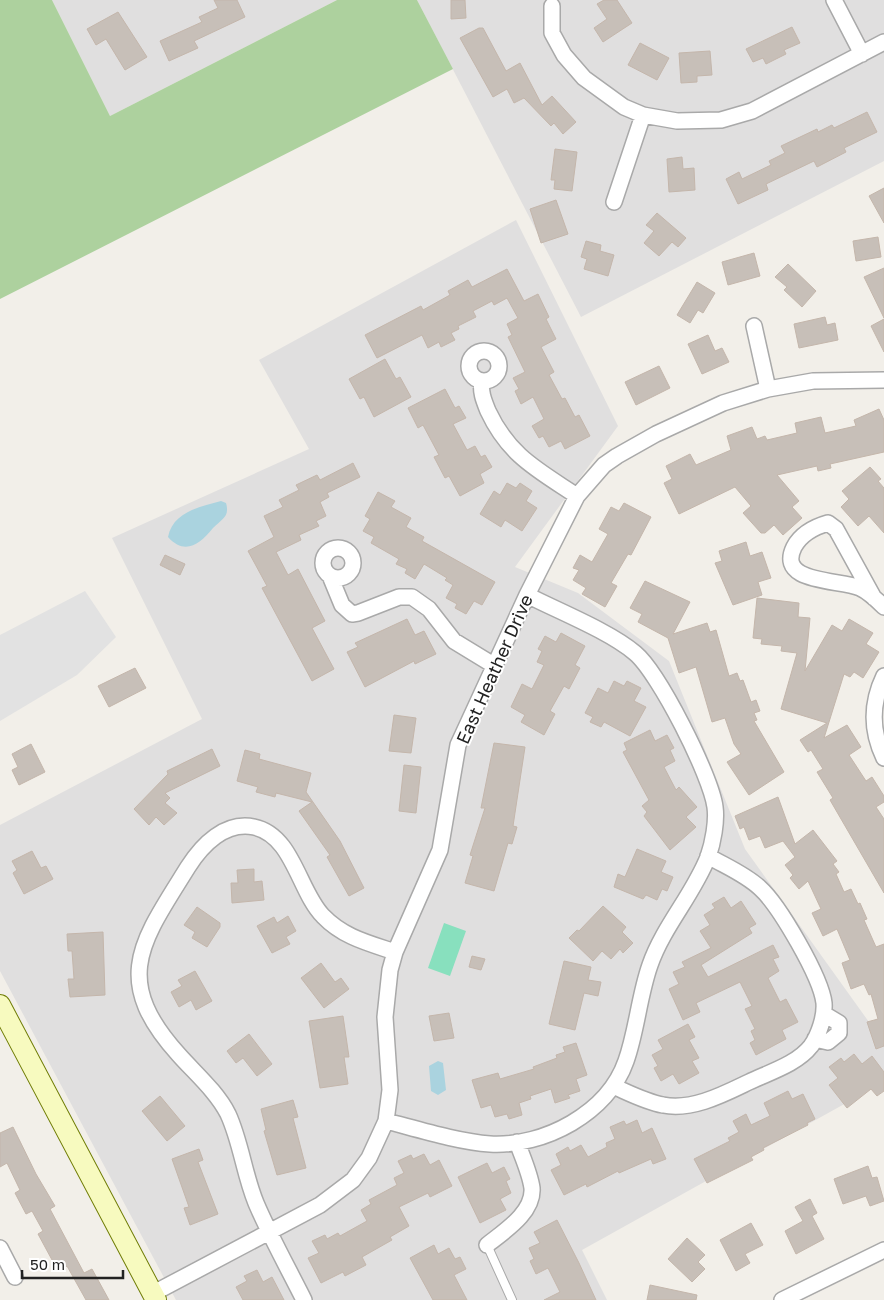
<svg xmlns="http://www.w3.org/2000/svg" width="884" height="1300" font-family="'Golos Text',sans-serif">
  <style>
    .residential { fill: #e0dfdf }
    .forest { fill: #add19e }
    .pitch { fill: #88e0be }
    .parking { fill: #e2e2e2 }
    .water { fill: #aad3df }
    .building { fill: #c7bfb8; stroke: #c4b6ab }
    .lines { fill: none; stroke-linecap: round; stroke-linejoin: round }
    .lane-casing { stroke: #a9a9a9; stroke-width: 10 }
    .street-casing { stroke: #a9a9a9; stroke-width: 18 }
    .secondary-casing { stroke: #707d05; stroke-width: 22 }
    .lane { stroke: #fff; stroke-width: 8 }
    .street { stroke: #fff; stroke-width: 15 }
    .secondary { stroke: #f7fabf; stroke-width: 20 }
    .labels { text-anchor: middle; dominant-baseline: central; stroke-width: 4; stroke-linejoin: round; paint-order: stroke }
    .street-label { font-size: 18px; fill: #222; stroke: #fff }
  </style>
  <rect width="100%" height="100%" fill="#f2efe9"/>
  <path class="residential" d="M52,0H337L110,116Z
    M417,0H884V161L581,317Z
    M516,220L618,426L515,567L578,593L669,661L745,849L884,1043V1082L582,1250L607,1300H176L0,971V825L202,719L112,538L309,449L259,360Z"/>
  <path class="forest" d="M0,0H52L110,116L337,0H417L453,69L0,299Z"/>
  <path class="pitch" d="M444,923L466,931L450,976L428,968Z"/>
  <path class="parking" d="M85,591L116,637L77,675L0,721V635Z"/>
  <path class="water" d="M221,501L226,503C230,517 222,519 213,528C200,544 185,556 168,537C173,512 199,507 221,501Z
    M438,1061L443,1063L446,1090L438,1095L431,1091L429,1066Z"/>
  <path class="building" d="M214,0H237L245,17L194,41L198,48L169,61L160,41L202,22L199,17L218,8Z
    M451,0H465L466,18L451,19Z
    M604,0H617L632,23L603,42L594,28L607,19L597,4Z
    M118,12L147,57L125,70L106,39L96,45L87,29Z
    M792,27L800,43L784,50L786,54L766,64L763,58L753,62L746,49Z
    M479,28H483L506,71L520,63L542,105L552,96L576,122L563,134L554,123L551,126L524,98L514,103L507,89L493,97L460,38Z
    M640,43L669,58L657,80L628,65Z
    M710,51L712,75L697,76V82L681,83L679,53Z
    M867,112L877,132L844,148L846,152L817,167L814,161L766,184L768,190L738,204L726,179L739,172L742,179L771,165L769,161L785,153L781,146L817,129L818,132L832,125L834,128Z
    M555,149L577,152L572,191L554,189L555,180H551Z
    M682,157L683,169L694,168L695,190L669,192L667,159Z
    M884,188V223L869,196Z
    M556,200L568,234L541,243L530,209Z
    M657,213L686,238L678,247L672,242L659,256L644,243L654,231L646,225Z
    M878,237L881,257L856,261L853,241Z
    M586,241L601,245L600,251L614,255L608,276L584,269L587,259L581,257Z
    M754,253L760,276L728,285L722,262Z
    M788,264L816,291L802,307L784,290L787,287L775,277Z
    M884,268V318L864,277Z
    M507,269L524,301L538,294L549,317L546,319L556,339L541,347L554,372L549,375L562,399L565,398L575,417L579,415L590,436L565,449L561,441L549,447L543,436L539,438L532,426L544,419L533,397L521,404L515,391L519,389L513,378L525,372L508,337L512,335L507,324L518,318L507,298L494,305L492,301L473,311L476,317L458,326L459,329L451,333L455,340L441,347L439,342L428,348L422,335L377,358L365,335L421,306L423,310L450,295L448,291L468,280L472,287Z
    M697,282L715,293L703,313L698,310L690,323L677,315Z
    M825,317L827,325L835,323L838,340L799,348L794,324Z
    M884,319V352L871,326Z
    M708,335L715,351L722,348L729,362L702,374L688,344Z
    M385,359L396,379L400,377L411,397L374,417L364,397L360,399L349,379Z
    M659,366L670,388L636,405L625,382Z
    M445,389L455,408L459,406L466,418L453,424L467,450L475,446L481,457L485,455L492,467L480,474L484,483L460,496L449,476L445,478L434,457L439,455L423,425L418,428L408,408Z
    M879,409L884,420V452L830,464L831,468L818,471L817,466L777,475L799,501L792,507L802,518L783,535L774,525L765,533H761L743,513L751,506L735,487L679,514L664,483L672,479L666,466L690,454L696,465L731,450L727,436L752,427L757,439L765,436L767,440L797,433L795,423L821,417L825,433L856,426L854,420Z
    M353,463L360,477L327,493L329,497L320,502L326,516L316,521L319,526L299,535L301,540L276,552L288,575L298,569L325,621L312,628L334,669L312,681L262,588L267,586L248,551L274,537L264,516L283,507L279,500L299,490L296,485L317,475L320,480Z
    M870,467L881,479L878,481L884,488V533L869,516L858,526L841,507L849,499L842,491Z
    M507,483L516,488L520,483L532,491L526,501L537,508L522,531L505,520L501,527L480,514L494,491L500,495Z
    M378,492L395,501L391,507L411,518L406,527L424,537L422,541L495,582L482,605L474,601L466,614L455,608L457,604L446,598L453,585L445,580L447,578L424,564L415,579L405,573L407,569L396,564L399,559L371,543L374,537L363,531L370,519L365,516Z
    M624,503L651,517L631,555L628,554L611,583L617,586L605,607L582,594L586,588L573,580L579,570L573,568L580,555L592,562L608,534L599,529L611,507L619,511Z
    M746,542L750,556L762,552L771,578L758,582L762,595L733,605L715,563L722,561L719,551Z
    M165,555L185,564L180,575L160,565Z
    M645,581L690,602L673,634L707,623L710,632L716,630L729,676L737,673L740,681L743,680L751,702L756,700L760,711L754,713L757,720L754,721L784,772L749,795L727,762L741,754L734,744L725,718L712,722L696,667L679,673L668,638L638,622L642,614L630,608Z
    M757,598L799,603L798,617L810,618L805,671L832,625L842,631L849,619L873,633L866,644L879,652L863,678L854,672L850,677L844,674L824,738L847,725L861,747L849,755L866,781L872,777L884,796V802L876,807L884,819V893L830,800L833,798L817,772L823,769L811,750L808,752L800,740L827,723L781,709L797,653L781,651L782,646L761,644L762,639L753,638Z
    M407,619L415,635L424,631L436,654L415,664L414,661L365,687L347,652L358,647L355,643Z
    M561,633L585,646L575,665L580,668L569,689L564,686L550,711L555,714L544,735L521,722L525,715L511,707L522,684L532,689L544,665L537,662L542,651L538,649L545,636L556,642Z
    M135,668L146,688L109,707L98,686Z
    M614,681L624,686L627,681L641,688L634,701L646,707L630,736L604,722L601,727L590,722L593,717L585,713L598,688L608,693Z
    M394,715L416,718L411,753L389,751Z
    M650,730L655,741L667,735L674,748L670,750L675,761L664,767L676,790L679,787L697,807L686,817L696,827L670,850L644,816L647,812L642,806L649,800L623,752L627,750L624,743Z
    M494,743L525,747L513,826L517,827L512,844L508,843L494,891L465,883L473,856L470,855L485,808H481Z
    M31,744L45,772L19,785L12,770L18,767L12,754Z
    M212,749L220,766L165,793L170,798L165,803L177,813L164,825L156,817L149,825L134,809L168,774L167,771Z
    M245,750L260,754L259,759L311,773L306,792L340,841L364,888L349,896L327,857L330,855L299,811L312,802L276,793L275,797L256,792L258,787L237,781Z
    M404,765L421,767L416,813L399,811Z
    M778,797L795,844L813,830L837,861L833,864L839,872L836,874L844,892L851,889L858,904L860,903L867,919L864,920L876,947L884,944V1046L876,1049L867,1022L878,1019L871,994L869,995L864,984L851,989L842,963L850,960L837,929L823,936L812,913L821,909L808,881L799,889L790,878L793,875L785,865L795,857L783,841L765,848L760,836L749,840L744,827L740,829L735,816Z
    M637,849L666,861L661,872L673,877L667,891L662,889L657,900L646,895L643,899L614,887L618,874L625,877Z
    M32,851L41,868L46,866L53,879L24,894L13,873L17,870L12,861Z
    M254,869V882L262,881L264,900L232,903L231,883H238L237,870Z
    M724,897L731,908L741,901L756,924L749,928L752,933L701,965L708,977L773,945L779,957L773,959L779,971L768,978L780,1002L786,999L798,1022L782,1030L786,1039L756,1055L750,1043L755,1040L751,1031L755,1029L745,1009L752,1006L740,982L696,1003L700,1012L683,1020L669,989L679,984L673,972L685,967L682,962L711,948L700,931L710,925L704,915L715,908L712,904Z
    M603,906L626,927L622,932L633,943L623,953L620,949L611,959L602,951L593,961L569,938L577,930L579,931Z
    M197,907L220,923V927L207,947L192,938L195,932L184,925Z
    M288,916L296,931L286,937L290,944L272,953L257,926L274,917L277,923Z
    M103,932L105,995L70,997L68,979H74L72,951H68L67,934Z
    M472,956L485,959L481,970L469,967Z
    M564,961L591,967L588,980L601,982L598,996L584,993L575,1030L549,1024Z
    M321,963L335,982L341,978L349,989L324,1008L301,978Z
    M195,971L212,1001L196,1010L191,1000L179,1007L171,992L182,986L178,980Z
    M449,1013L454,1038L434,1041L429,1016Z
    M343,1016L349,1057H344L348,1084L320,1088L309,1021Z
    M688,1024L695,1037L689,1040L699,1058L692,1061L699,1073L679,1084L673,1074L661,1081L654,1068L658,1066L652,1055L663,1049L658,1040Z
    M249,1034L272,1064L257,1076L243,1058L236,1063L227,1051Z
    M576,1043L587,1075L576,1079L580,1091L568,1095L570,1098L555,1103L551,1089L530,1096L531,1099L519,1103L522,1115L509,1119L507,1114L495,1117L491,1105L481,1108L472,1080L498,1073L500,1079L534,1069L533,1067L557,1058L556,1055L565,1052L563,1047Z
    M854,1054L862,1064L872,1056L884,1072V1091L877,1096L871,1089L847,1108L829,1085L838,1078L829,1067L841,1058L844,1062Z
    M788,1091L792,1099L803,1094L815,1119L807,1123L808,1125L763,1148L764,1150L751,1157L753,1160L707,1183L694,1159L730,1141L728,1138L739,1132L733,1121L746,1114L751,1125L770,1116L764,1103Z
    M160,1096L185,1126L167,1141L142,1111Z
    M293,1100L298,1117L293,1118L306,1168L277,1175L264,1131L266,1130L261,1109Z
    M637,1120L642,1133L652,1128L666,1159L653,1164L651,1159L619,1173L618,1171L587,1187L586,1184L564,1195L551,1170L561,1165L556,1154L568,1147L570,1151L581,1145L588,1157L607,1147L606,1143L615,1139L610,1127L624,1121L626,1125Z
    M13,1127L36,1174L55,1206L50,1209L84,1273L92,1269L109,1300H86L67,1266L58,1271L38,1234L43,1231L32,1211L26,1214L15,1193L20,1190L7,1163L0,1167V1133Z
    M199,1149L203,1160L198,1162L218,1214L190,1225L184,1208L189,1207L172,1159Z
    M424,1154L430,1165L439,1160L452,1186L430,1197L428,1193L399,1207L409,1226L390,1237L392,1240L362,1257L366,1265L345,1276L343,1272L321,1283L308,1258L319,1253L312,1241L325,1235L327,1239L338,1233L340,1236L367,1221L361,1210L371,1204L369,1200L397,1185L394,1178L404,1173L398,1161L411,1155L413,1159Z
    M487,1163L492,1173L504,1167L510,1179L506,1181L511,1193L500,1199L506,1210L480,1223L458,1177Z
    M868,1166L872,1178L877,1177L884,1201L870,1206L866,1196L843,1204L834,1179Z
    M810,1199L817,1213L812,1216L824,1239L796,1254L785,1231L803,1221L795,1207Z
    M557,1220L579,1263L596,1300H544L560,1292L548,1268L536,1274L530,1261L534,1259L529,1248L540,1243L534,1232Z
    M751,1223L763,1245L745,1254L750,1263L736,1271L720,1240Z
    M687,1238L705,1255L698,1262L705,1269L692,1282L668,1259Z
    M434,1245L438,1254L449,1248L455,1259L460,1257L466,1269L454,1275L467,1300H433L410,1258Z
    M257,1270L263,1282L272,1277L284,1300H243L236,1287L247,1281L244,1276Z
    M650,1285L697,1295L696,1300H647Z"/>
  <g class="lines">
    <g class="lane-casing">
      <path id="lane" d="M487,1245L512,1300"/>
    </g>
    <g class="street-casing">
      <path id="street" d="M834,0L862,54
        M552,6V33L564,55L584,78L624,107L643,115L677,121L721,120L752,111L884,42
        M614,202L643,115
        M754,326L768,389
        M469 366a15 15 0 1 1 30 0a15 15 0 1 1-30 0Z
        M482,381C480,392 484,401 488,411C509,456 538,470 577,496
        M323 563a15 15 0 1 1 30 0a15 15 0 1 1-30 0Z
        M330,576L342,605L352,614L358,613L399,597H412L429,609L454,641L495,666
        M874,598L836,529L828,523C814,527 801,534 794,547C776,584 840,579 860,588C869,592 877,600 884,607
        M884,676C871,703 871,731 884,758
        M815,1039L828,1042L839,1033V1023L824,1014
        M613,1086C629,1093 646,1102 663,1105C692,1111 724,1094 749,1082C770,1072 797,1064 811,1046C819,1035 825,1016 824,1003C821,977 779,905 760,888C745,874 725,866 708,856
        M386,1121C417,1129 459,1142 490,1144C544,1147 608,1113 626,1061C637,1030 639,996 650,965C663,927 693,895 708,857C713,843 717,821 715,807C711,776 659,673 635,653C609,631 558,611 527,595
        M487,1245C503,1232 534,1213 532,1188C530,1173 522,1156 517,1142
        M0,1248L15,1277
        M152,1294L320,1205L353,1180L369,1158L386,1121L390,1090L385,1017L390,970L395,952L440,850L458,745L527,595L577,496L604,465L617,456L656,434L723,403L768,389L813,381L884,380
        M304,1300C288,1268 270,1236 256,1203C244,1174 241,1142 228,1114C217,1092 195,1073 179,1055C110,979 142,941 188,867C202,845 225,821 254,827C293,835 299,892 323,916C343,937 368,943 395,952
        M782,1300L884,1250"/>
    </g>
    <g class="secondary-casing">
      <path id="secondary" d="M0,1005L156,1300"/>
    </g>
    <use href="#lane" class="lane"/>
    <use href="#street" class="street"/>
    <use href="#secondary" class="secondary"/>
  </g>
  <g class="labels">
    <g class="street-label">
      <text transform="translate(494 669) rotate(-66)">East Heather Drive</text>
    </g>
  </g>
  <path d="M22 1270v8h101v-8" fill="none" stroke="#222222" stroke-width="2.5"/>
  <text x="30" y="1270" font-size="15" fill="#222222" stroke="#ffffff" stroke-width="4" paint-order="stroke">50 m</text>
</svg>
